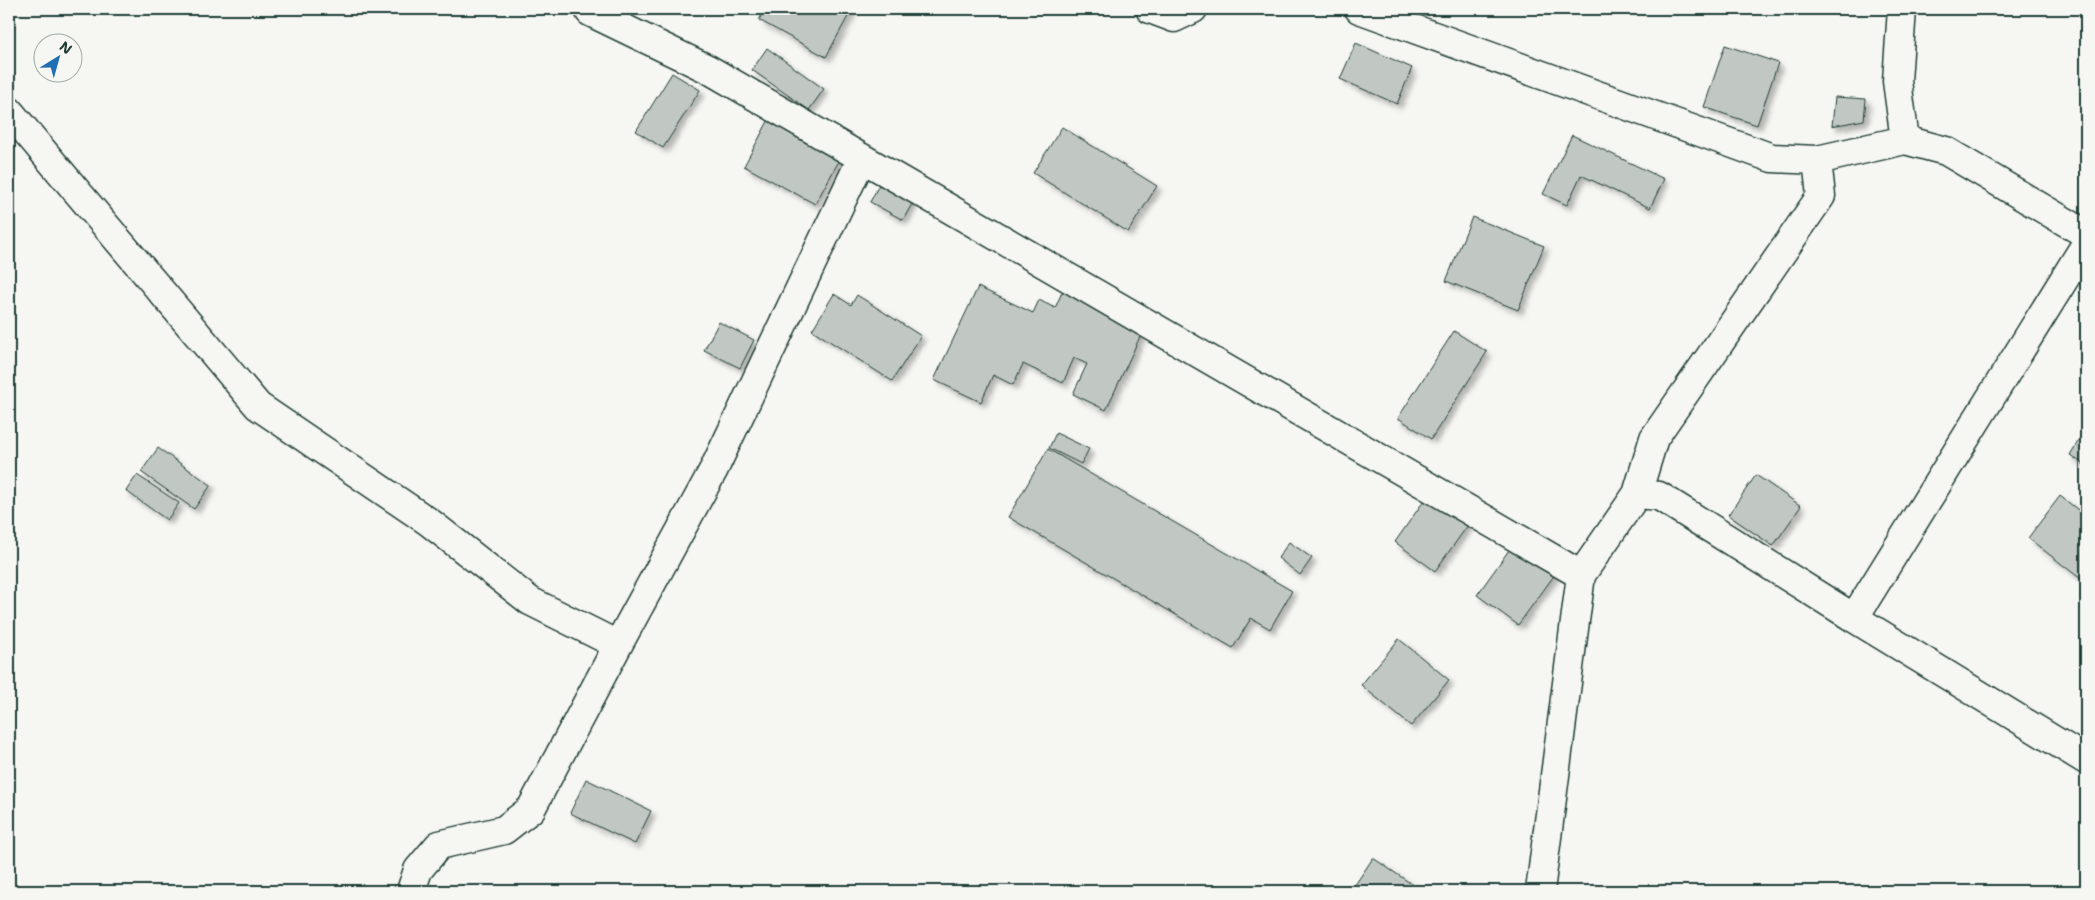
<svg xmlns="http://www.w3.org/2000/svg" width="2095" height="900" font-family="'Shantell Sans',sans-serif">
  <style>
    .building { fill: #c1c8c3; stroke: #1f3d34; filter: url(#shadow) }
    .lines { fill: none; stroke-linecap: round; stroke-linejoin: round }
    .minor-casing { stroke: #1f3d34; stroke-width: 31 }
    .minor { stroke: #f6f6f2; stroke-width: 28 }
  </style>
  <defs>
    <filter id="shadow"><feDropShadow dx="4.5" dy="4.5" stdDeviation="2.5" flood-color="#0004"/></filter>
  </defs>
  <rect width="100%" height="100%" fill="#f6f6f2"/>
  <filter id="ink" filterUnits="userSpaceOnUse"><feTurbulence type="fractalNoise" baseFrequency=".02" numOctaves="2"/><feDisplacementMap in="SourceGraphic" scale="10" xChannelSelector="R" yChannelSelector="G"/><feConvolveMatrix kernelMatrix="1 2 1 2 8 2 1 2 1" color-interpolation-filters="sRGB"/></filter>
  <g filter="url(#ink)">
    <path class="building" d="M765,9H852L826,57L759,20Z
      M1356,43L1412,68L1397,104L1340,79Z
      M1725,45L1778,63L1757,125L1704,107Z
      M767,48L824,89L809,110L752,70Z
      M672,73L700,90L663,148L636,131Z
      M1835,97L1866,99L1864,120L1832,126Z
      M773,112L844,152L815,204L744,166Z
      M1062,127L1157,186L1128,232L1033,173Z
      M1572,135L1664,179L1650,208L1581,175L1567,205L1543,194Z
      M883,177L917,195L903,220L870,202Z
      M1472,217L1544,246L1518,310L1446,281Z
      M978,287L1033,313L1039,300L1055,308L1063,290L1144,328L1106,410L1073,394L1087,364L1074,358L1063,383L1023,364L1013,385L993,375L981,402L934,380Z
      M834,294L851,305L857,295L921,336L892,381L812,330Z
      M719,322L754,340L740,368L704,350Z
      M1454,331L1487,352L1431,439L1398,418Z
      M2086,428V466L2070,455Z
      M1056,433L1089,449L1081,464L1049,448Z
      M158,448L211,485L194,509L141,472Z
      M1048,449L1292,591L1270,629L1251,618L1233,648L1008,517Z
      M137,475L179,503L167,520L126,491Z
      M1756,475L1801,506L1773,546L1728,515Z
      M1430,492L1471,521L1435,571L1395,542Z
      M2060,496L2086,516V583L2028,538Z
      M1289,542L1312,558L1300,575L1278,558Z
      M1514,543L1556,573L1518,625L1477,595Z
      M1399,639L1449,680L1411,726L1361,685Z
      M586,779L651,811L635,844L570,813Z
      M1373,858L1422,891H1351Z"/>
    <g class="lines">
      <g class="minor-casing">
        <path id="minor" d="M1150,9L1174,18L1193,9
          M1359,9L1772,158L1817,160L1905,140L1946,151L2086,234
          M1902,9L1897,81L1905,140
          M590,12L708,69L862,158
          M9,111L258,406L429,522L530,601L618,645L714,469L862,158L1581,575L1637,494L1659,496L1854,618
          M2086,244L1854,618L2086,760
          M1637,494L1654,438L1821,196L1817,160
          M411,891L418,870L439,845L504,830L531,809L618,645
          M1540,891L1581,575"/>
      </g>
      <use href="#minor" class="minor"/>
    </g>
  </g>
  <rect width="2095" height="900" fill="none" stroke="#f6f6f2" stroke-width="30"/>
  <rect x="15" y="15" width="2065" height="870" fill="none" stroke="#1f3d34" stroke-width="2" filter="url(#ink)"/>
  <g transform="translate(58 58) rotate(37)"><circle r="24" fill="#f6f6f2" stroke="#a0aca6"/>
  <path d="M0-4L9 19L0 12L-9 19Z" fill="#1f6fb2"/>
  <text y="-8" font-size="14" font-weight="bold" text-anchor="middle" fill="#1f3d34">N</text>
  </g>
</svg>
